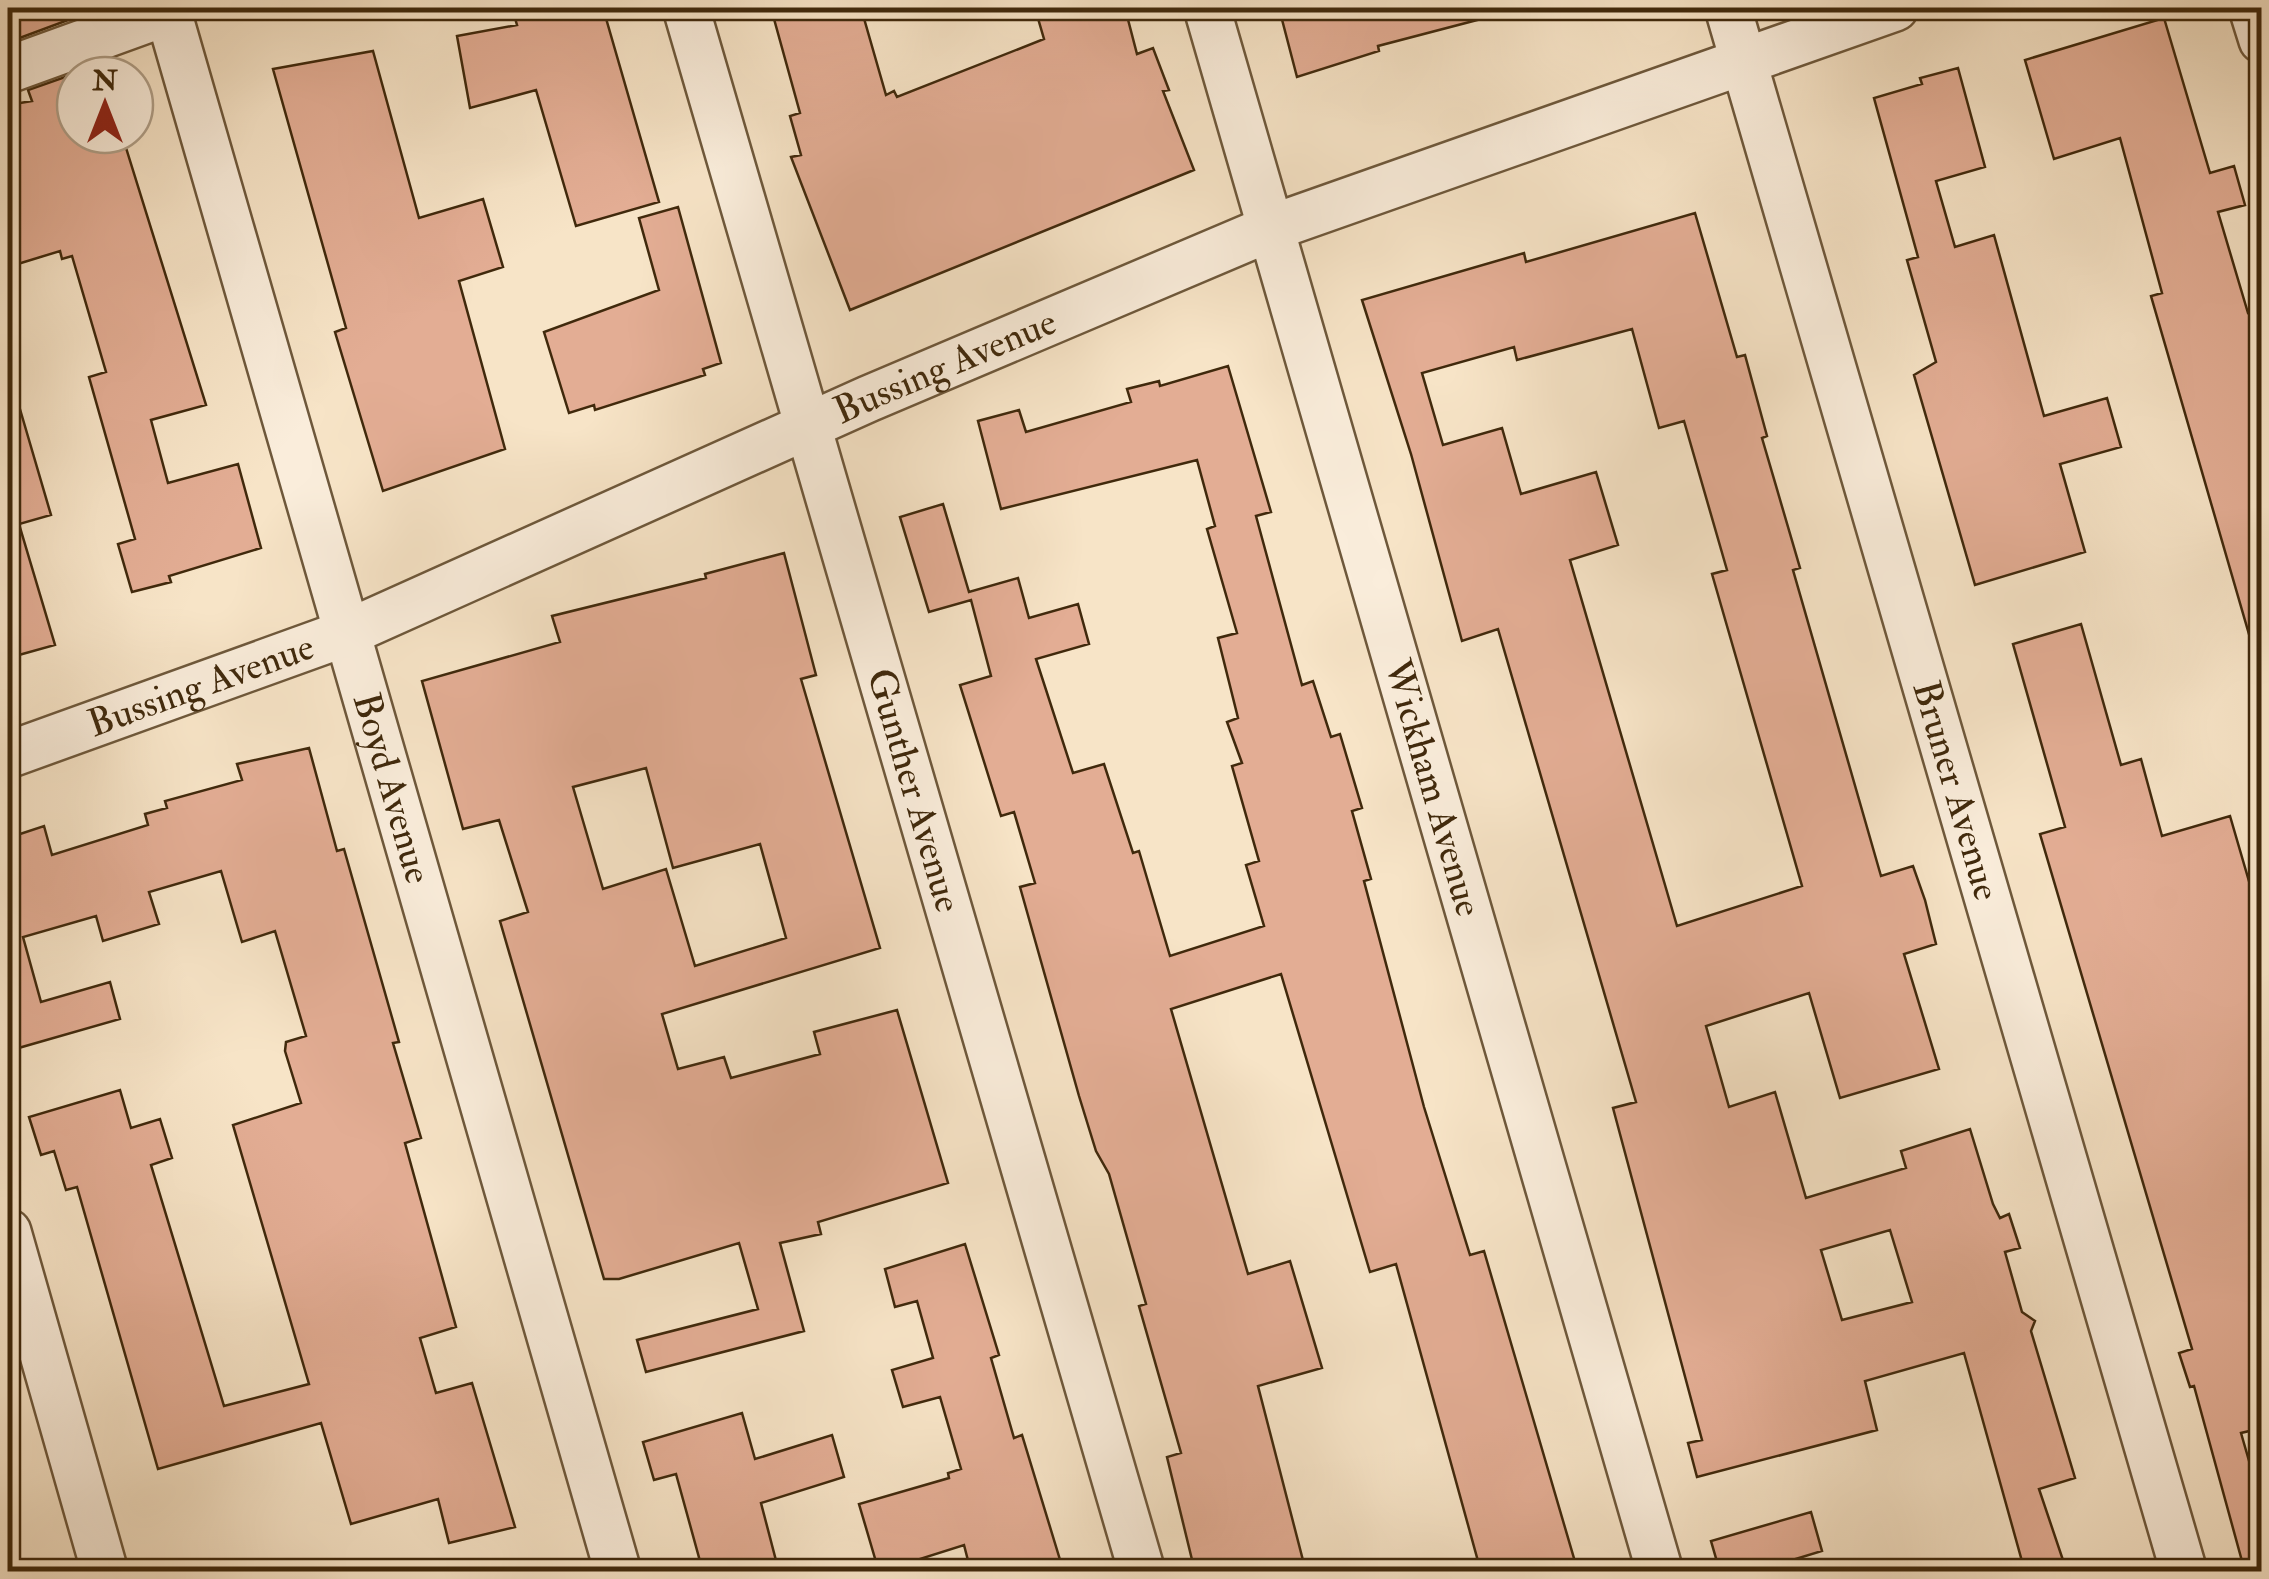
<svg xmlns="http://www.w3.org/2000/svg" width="2269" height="1579" font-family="'IM FELL Double Pica',serif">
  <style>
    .building { fill: #e3ad94; stroke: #40290c; stroke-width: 2.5; fill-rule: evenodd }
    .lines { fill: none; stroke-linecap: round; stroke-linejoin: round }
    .minor-casing { stroke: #6e583b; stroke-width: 50 }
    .minor { stroke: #faeddb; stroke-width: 45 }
    .labels { text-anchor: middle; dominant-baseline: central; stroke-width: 9; stroke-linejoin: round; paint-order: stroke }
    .street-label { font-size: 38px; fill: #40290c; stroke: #faeddb }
  </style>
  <rect width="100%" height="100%" fill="#f7e4c7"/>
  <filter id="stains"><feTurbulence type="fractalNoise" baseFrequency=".002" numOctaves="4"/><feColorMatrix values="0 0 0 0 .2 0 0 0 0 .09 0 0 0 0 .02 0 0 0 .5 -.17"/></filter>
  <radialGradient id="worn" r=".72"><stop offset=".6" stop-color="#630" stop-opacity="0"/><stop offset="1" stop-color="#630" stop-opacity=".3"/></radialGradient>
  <path class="building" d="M8,8H86L87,13L17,39Z
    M512,8H603L659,202L576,226L536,90L470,108L457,36L517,25Z
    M771,8H861L886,95L894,91L897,97L1044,39L1035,8H1125L1137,54L1153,48L1169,90L1163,91L1194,170L850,310L791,157L801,155L790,116L800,113Z
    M1279,8H1480L1481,19L1378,46L1379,51L1297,77Z
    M2164,18L2210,173L2234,166L2245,205L2218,212L2248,313L2262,309V646L2253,648L2151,296L2162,293L2120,138L2054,159L2025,60Z
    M373,51L419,218L483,199L503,267L459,281L505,449L383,491L335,332L346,328L273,69Z
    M102,64L105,75H75V135H122L206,405L151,420L168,483L238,464L261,548L169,576L171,582L132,592L118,544L135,539L89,377L106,372L72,256L62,259L60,251L8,267V105L32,101L28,90Z
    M1958,68L1985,167L1936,181L1955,247L1994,235L2044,416L2107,398L2121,447L2060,464L2085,552L1975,585L1914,375L1936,362L1907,260L1918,257L1874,98L1922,84L1920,78Z
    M678,207L721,363L703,369L705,375L595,410L594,405L569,413L544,332L659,290L639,218Z
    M1695,213L1737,357L1745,355L1767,436L1762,438L1800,568L1793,570L1881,876L1913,866L1925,900L1936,944L1904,954L1939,1069L1840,1098L1809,993L1706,1026L1729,1107L1775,1092L1806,1198L1906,1168L1901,1151L1970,1129L1993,1204L2000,1218L2009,1214L2020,1248L2005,1252L2022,1312L2035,1321L2031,1331L2075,1478L2039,1489L2067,1572H2025L1964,1353L1865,1381L1877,1430L1697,1477L1688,1443L1702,1440L1613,1108L1636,1102L1498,629L1462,641L1411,454L1362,300L1524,253L1526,262ZM1632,329L1659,428L1684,421L1727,570L1712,574L1802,886L1677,926L1570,560L1618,545L1596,472L1521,494L1502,428L1443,445L1422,373L1514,347L1517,360ZM1890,1230L1912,1302L1842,1320L1821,1250Z
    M1228,366L1271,512L1256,516L1302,685L1313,681L1331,737L1340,734L1362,808L1352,811L1371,879L1364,881L1424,1107L1470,1255L1484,1251L1578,1572H1481L1396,1264L1370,1272L1281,974L1171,1009L1248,1274L1290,1261L1322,1368L1258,1386L1306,1572H1195L1167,1457L1181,1453L1139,1306L1146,1304L1109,1174L1096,1151L1079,1096L1020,887L1035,883L1014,812L1001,816L960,685L991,676L971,600L929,612L900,517L943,504L969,592L1018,578L1029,618L1078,604L1089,644L1036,659L1073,773L1104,764L1133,853L1139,851L1170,956L1264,926L1246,865L1259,861L1232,766L1242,763L1227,722L1238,718L1218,638L1237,633L1207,529L1215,526L1197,460L1001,509L978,421L1019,410L1026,432L1131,402L1127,389L1159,381L1160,386Z
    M17,399L51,515L19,524L55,645L8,658V401Z
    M784,553L816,675L801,679L880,948L662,1014L678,1069L724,1057L731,1078L820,1054L814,1032L897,1010L948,1183L818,1222L821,1234L780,1243L804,1331L646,1372L637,1340L758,1309L739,1243L619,1279H604L500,921L528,912L499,820L463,829L422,681L560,642L552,616L706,578L705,574ZM646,768L673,868L760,844L786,938L695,966L666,869L603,889L573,787Z
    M2081,624L2121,765L2141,759L2162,836L2230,816L2262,926V1428L2241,1433L2262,1506V1572H2245L2194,1386L2190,1387L2179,1353L2192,1349L2040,834L2065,827L2013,644Z
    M309,748L337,851L344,849L399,1042L393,1043L421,1138L405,1143L456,1327L420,1338L436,1393L472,1383L515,1527L449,1543L438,1499L351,1524L321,1423L158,1469L77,1187L66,1190L54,1151L41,1155L29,1117L120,1090L131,1128L160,1119L172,1158L151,1165L224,1406L309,1384L233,1125L301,1103L285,1051L286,1042L306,1036L275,931L242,942L221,871L149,892L159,924L103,941L96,916L23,937L41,1002L110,982L120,1019L8,1051V838L44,826L52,855L148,825L145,814L167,808L165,801L242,780L237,764Z
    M965,1244L999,1355L991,1358L1014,1438L1022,1435L1061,1563L1027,1572H971L964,1545L879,1572L859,1504L949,1478L948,1473L961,1469L940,1397L903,1407L892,1370L933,1358L917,1301L895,1307L885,1269Z
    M742,1413L755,1459L832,1435L844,1477L761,1503L779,1572H703L676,1474L654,1480L643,1442Z
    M1811,1512L1822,1551L1753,1572H1720L1711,1541Z"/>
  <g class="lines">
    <g class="minor-casing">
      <g id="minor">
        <path id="s1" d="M167,8L618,1572"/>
        <path id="s2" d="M686,8L1142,1572"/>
        <path id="s3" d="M1207,8L1660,1572"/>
        <path id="s4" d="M1728,8L2184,1572"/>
        <path d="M2252,8L2262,40"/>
        <path d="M8,70L168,12"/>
        <path id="s5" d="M8,755L349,632L868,399L1271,228L1895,8"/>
        <path d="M8,1232L105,1572"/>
      </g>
    </g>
    <use href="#minor" class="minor"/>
  </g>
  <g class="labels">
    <g class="street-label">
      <text stroke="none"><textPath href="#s5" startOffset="1015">Bussing Avenue</textPath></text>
      <text stroke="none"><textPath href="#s5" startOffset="205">Bussing Avenue</textPath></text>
      <text stroke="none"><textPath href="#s1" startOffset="812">Boyd Avenue</textPath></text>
      <text stroke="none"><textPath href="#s4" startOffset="815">Bruner Avenue</textPath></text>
      <text stroke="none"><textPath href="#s2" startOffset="815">Gunther Avenue</textPath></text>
      <text stroke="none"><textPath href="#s3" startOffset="812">Wickham Avenue</textPath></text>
    </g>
  </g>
  <rect width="2269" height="1579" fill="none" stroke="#f7e4c7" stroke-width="40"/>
  <rect x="10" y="10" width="2249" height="1559" fill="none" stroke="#40290c" stroke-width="5"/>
  <rect x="20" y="20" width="2229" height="1539" fill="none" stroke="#40290c" stroke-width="2.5"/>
  <g transform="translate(105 105)"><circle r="48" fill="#faeddb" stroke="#b09f88" stroke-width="2.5"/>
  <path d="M0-8L18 38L0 25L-18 38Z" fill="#8f2418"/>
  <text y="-15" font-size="28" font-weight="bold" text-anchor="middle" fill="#40290c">N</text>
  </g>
  <rect width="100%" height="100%" filter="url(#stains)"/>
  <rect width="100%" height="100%" fill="url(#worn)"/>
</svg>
